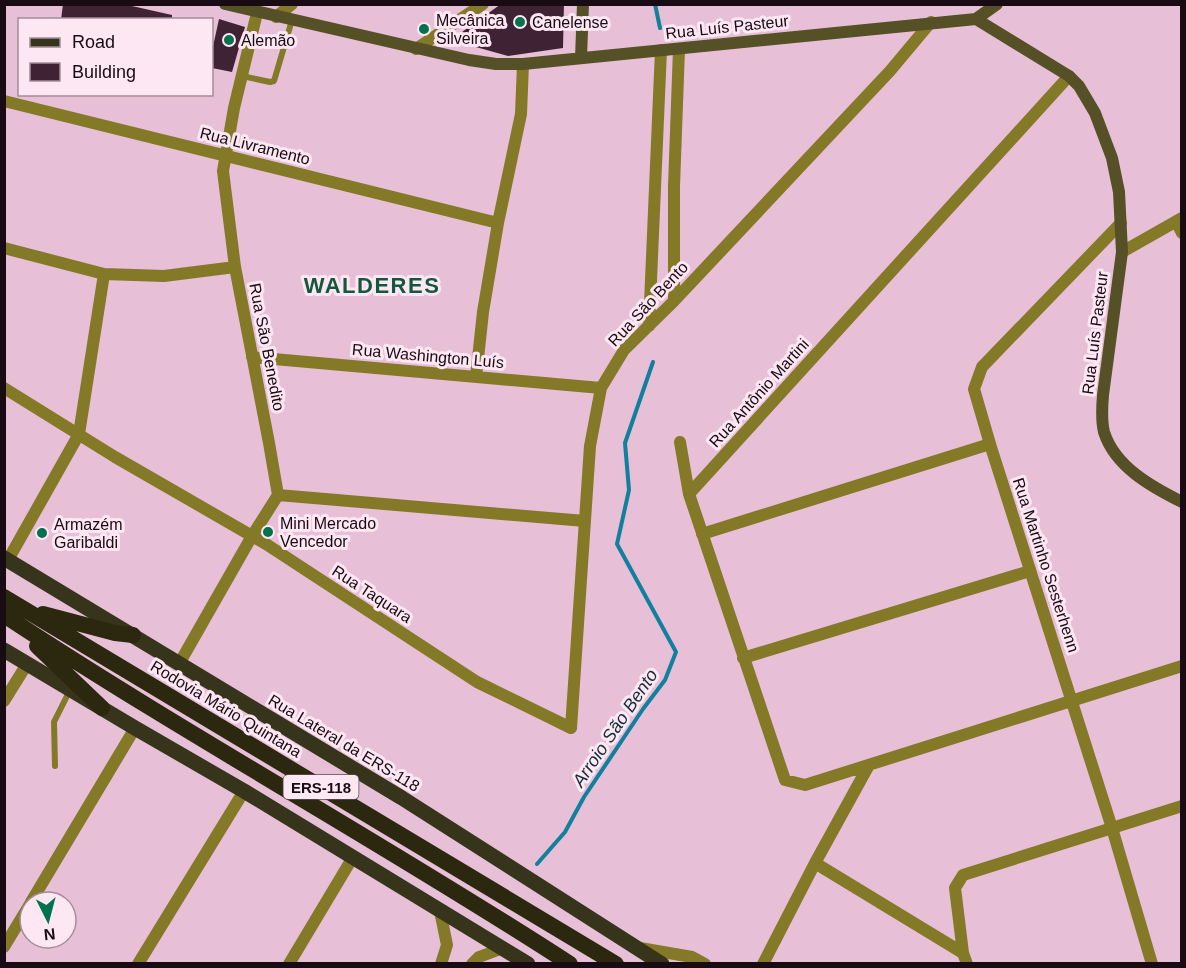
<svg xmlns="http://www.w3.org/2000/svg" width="1186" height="968" font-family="Helvetica,sans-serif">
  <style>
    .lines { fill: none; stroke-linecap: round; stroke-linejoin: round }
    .stream { stroke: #11809d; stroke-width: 4 }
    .building { fill: #402235 }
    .service { stroke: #837927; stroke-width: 6 }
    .minor { stroke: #837927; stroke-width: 12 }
    .tertiary { stroke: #837927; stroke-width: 12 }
    .secondary { stroke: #565026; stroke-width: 12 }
    .primary { stroke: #37341c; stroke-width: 15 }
    .trunk { stroke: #2c280f; stroke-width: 16 }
    .poi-dot { fill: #00734d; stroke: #fce7f3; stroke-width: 2 }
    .labels { text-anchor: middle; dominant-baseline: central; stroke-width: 6; stroke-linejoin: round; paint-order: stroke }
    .shield { fill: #fce7f3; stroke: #5c4d56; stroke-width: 1.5 }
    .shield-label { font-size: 15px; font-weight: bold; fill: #180b13 }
    .poi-label { font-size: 16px; fill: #180b13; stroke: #fce7f3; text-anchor: start }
    .street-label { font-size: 16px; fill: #180b13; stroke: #fce7f3 }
    .water-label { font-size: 18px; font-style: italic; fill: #122f39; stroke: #fce7f3 }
    .district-label { font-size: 22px; font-weight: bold; letter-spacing: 1.5px; fill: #13573c; stroke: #fce7f3 }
  </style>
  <rect width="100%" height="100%" fill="#e7bfd7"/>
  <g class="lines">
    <path class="stream" d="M655,4L660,28
      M537,864L565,832L584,797L643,709L665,680L676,652L617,544L629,490L625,443L653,362"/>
  </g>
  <path class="building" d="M63,4H123L172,15V20H61Z
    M501,4H564L563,48L508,56L451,40Z
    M219,19L245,27L232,72L212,68V51Z"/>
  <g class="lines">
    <path class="service" d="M242,76L270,82L274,81L292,20
      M55,766L54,722L70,690"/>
    <path class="minor" d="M276,17L292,4
      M416,49L483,4
      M4,101L498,223
      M1176,221L1182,233
      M4,248L104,274L164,276L235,267
      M1122,252L1182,218
      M674,301V186L679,49
      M649,326L661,50
      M252,357L601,388
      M476,377L483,312L498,223L521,114L523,64
      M4,388L115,457L266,544L477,682L571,728L590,446L601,388L624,350L674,301L890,71L931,22
      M680,442L689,494L785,780L805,785L1182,666
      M689,494L1069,76
      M278,495L585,521
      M702,534L990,444
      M8,560L79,434L104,274
      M743,658L1030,571
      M179,664L252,536L278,495L269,443L235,267L223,171L234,108L257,13
      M4,701L27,664
      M815,863L963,953
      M31,902L135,728
      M4,947L30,904
      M640,948L692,957L705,964
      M138,964L244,791
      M289,964L353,857
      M763,964L815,863L869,765
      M967,964L963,953L955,888L963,875L1182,806"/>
    <path class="tertiary" d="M1121,223L982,367L974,389L990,444L1112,828L1152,964
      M440,911L447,945L441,964
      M472,964L479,957L503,948"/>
    <path class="secondary" d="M225,4L469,60L496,64H523L976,19L1069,76L1079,86L1095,113L1112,158L1119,192L1122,252L1103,395C1102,407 1101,420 1104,432C1115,467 1152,487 1182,502
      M976,19L997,4
      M581,58L583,4"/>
    <path class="primary" d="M4,558L402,798L662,964
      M4,650L135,728L244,791L528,964"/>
    <path class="trunk" d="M4,597L616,964
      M43,614L115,633L133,635
      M4,615C189,737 384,843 570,964
      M37,646L102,708"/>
  </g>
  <g class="poi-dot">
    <circle cx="520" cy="22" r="6"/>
    <circle cx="424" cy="29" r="6"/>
    <circle cx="229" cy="40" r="6"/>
    <circle cx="268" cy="532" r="6"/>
    <circle cx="42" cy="533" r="6"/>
  </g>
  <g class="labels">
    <rect class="shield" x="283.5" y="775" width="75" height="24" rx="4.5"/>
    <g class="shield-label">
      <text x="321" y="787">ERS-118</text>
    </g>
    <g class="poi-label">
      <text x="436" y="20">Mecânica<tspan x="436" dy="18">Silveira</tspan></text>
      <text x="532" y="22">Canelense</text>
      <text x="241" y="40">Alemão</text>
      <text x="280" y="523">Mini Mercado<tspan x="280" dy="18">Vencedor</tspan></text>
      <text x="54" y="524">Armazém<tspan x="54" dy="18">Garibaldi</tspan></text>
    </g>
    <g class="street-label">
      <text transform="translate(727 27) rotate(-6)">Rua Luís Pasteur</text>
      <text transform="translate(255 146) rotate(14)">Rua Livramento</text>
      <text transform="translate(648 304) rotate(-47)">Rua São Bento</text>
      <text transform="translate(1095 333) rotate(-83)">Rua Luís Pasteur</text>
      <text transform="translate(267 347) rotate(79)">Rua São Benedito</text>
      <text transform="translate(428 356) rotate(5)">Rua Washington Luís</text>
      <text transform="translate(759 393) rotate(-48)">Rua Antônio Martini</text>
      <text transform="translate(1046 565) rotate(72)">Rua Martinho Sesterhenn</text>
      <text transform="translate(372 594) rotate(33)">Rua Taquara</text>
      <text transform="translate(226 709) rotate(31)">Rodovia Mário Quintana</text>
      <text transform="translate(344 743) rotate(31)">Rua Lateral da ERS-118</text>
    </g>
    <g class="water-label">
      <text transform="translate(615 728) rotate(-56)">Arroio São Bento</text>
    </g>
    <g class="district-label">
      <text x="372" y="285">WALDERES</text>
    </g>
  </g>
  <rect width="1186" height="968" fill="none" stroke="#180b13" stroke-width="12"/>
  <rect x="18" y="18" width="195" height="78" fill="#fce7f3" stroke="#a18f99" stroke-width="1.5"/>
  <rect x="30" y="38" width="30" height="9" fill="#37341c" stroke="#a18f99" stroke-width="1.5"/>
  <text x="72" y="48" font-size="18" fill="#180b13">Road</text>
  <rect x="30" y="63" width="30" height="18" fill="#402235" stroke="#a18f99" stroke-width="1.5"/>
  <text x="72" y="78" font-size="18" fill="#180b13">Building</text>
  <g transform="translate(48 920) rotate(174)"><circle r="28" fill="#fce7f3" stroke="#a18f99" stroke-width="1.5"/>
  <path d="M0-4.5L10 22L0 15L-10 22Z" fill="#00734d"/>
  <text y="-9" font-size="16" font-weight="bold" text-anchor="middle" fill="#180b13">N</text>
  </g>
</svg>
